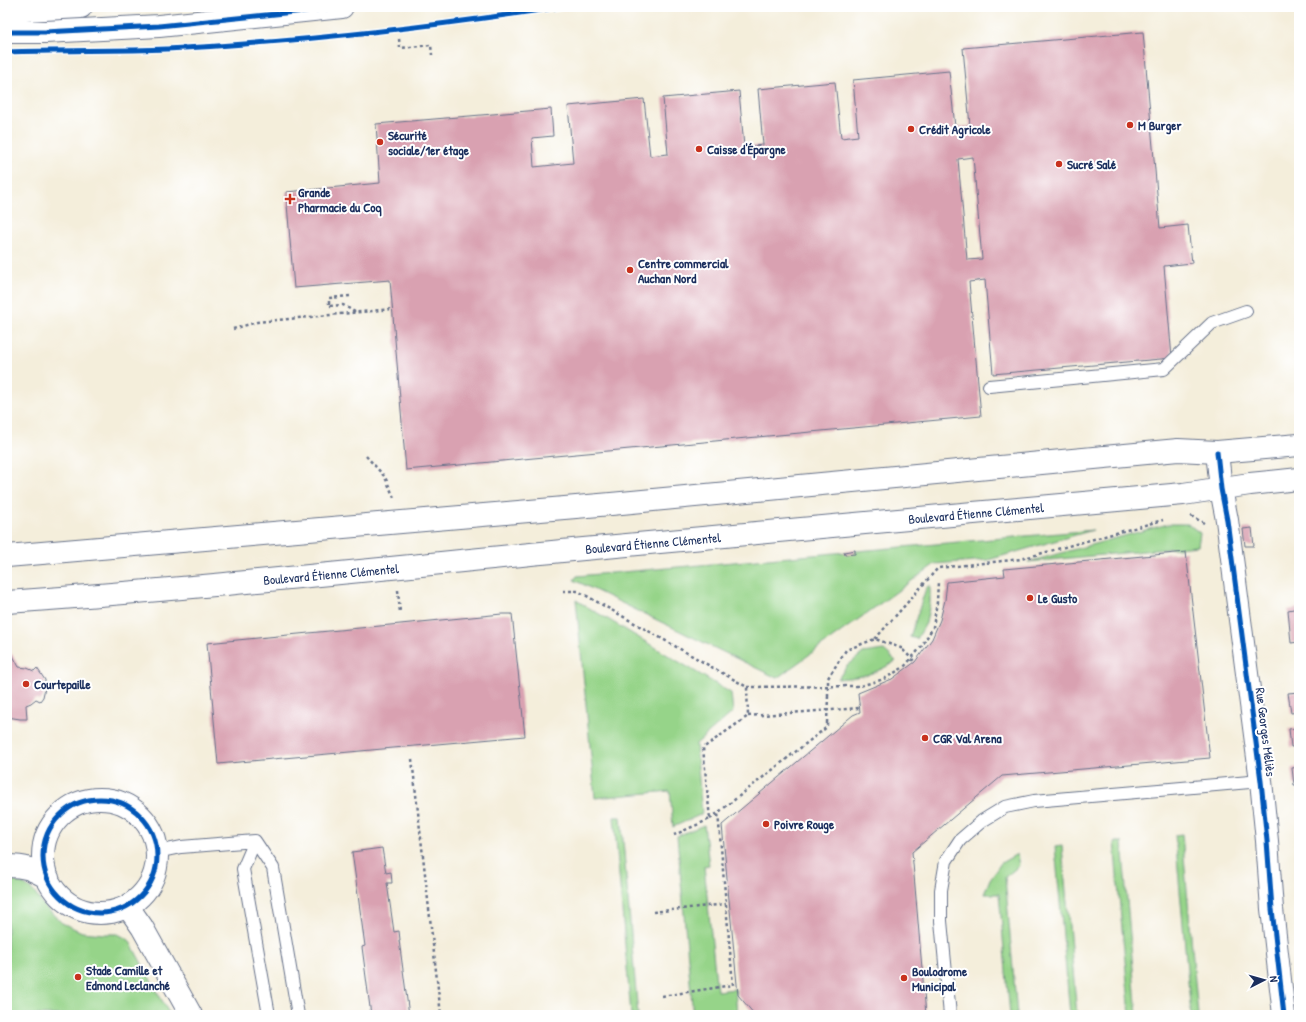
<svg xmlns="http://www.w3.org/2000/svg" width="1306" height="1022" font-family="'Patrick Hand',sans-serif">
  <style>
    .green { fill: #96d489; stroke: #588274 }
    .building { fill: #d9a1b1; fill-rule: evenodd }
    .lines { fill: none; stroke-linecap: round; stroke-linejoin: round }
    .lane-casing { stroke: #67728a; stroke-width: 14 }
    .street-casing { stroke: #67728a; stroke-width: 24 }
    .secondary-casing { stroke: #67728a; stroke-width: 24 }
    .primary-casing { stroke: #67728a; stroke-width: 24 }
    .path { stroke: #67728a; stroke-width: 2.5; stroke-dasharray: 3 3; stroke-linecap: butt }
    .lane { stroke: #fff; stroke-width: 12 }
    .street { stroke: #fff; stroke-width: 22 }
    .secondary { stroke: #fff; stroke-width: 22 }
    .primary { stroke: #fff; stroke-width: 22 }
    .path-bridge { stroke: #67728a; stroke-width: 2.5; stroke-dasharray: 3 3; stroke-linecap: butt }
    .cycleway-casing { stroke: #fff; stroke-width: 8 }
    .cycleway { stroke: #0057b8; stroke-width: 5 }
    .poi-dot { fill: #c8321e; stroke: #fff; stroke-width: 1.5 }
    .labels { text-anchor: middle; dominant-baseline: central; stroke-width: 4; stroke-linejoin: round; paint-order: stroke }
    .poi-label { font-size: 13px; font-weight: bold; fill: #1b2f5e; stroke: #fff; text-anchor: start }
    .street-label { font-size: 13px; fill: #1b2f5e; stroke: #fff }
  </style>
  <rect width="100%" height="100%" fill="#fff"/>
  <filter id="ink" filterUnits="userSpaceOnUse"><feTurbulence type="fractalNoise" baseFrequency=".025" numOctaves="2"/><feDisplacementMap in="SourceGraphic" scale="8" xChannelSelector="R" yChannelSelector="G"/><feConvolveMatrix kernelMatrix="1 2 1 2 8 2 1 2 1" color-interpolation-filters="sRGB"/></filter>
  <filter id="wash" filterUnits="userSpaceOnUse"><feTurbulence type="fractalNoise" baseFrequency=".012" numOctaves="4" result="noise"/><feDisplacementMap in="SourceGraphic" scale="16" xChannelSelector="R" yChannelSelector="G"/><feGaussianBlur stdDeviation="0.9" result="paint"/><feColorMatrix in="noise" values="0 0 0 0 0 0 0 0 0 0 0 0 0 0 0 0 0 1.4 0 .05"/><feComposite in="paint" operator="in"/></filter>
  <g filter="url(#wash)">
    <rect width="100%" height="100%" fill="#f4eedb"/>
    <path class="green" d="M1168,524H1188L1200,533L1198,546L1028,562Z
      M1093,530L988,560L935,564L777,678L574,580L577,576Z
      M930,585V603L926,623L917,639L910,637L926,588Z
      M576,600L731,693L733,712L696,744L702,814L673,827L670,791L595,798Z
      M884,650L896,661C875,674 863,677 838,679L846,667L863,653Z
      M614,817H621L638,1015H631Z
      M704,825L709,865L704,866L717,991L735,989L737,1015H693L677,836Z
      M1182,834L1198,1015H1191L1175,835Z
      M1114,842H1122L1137,1015H1130Z
      M1062,846L1077,1015H1070L1055,847Z
      M1017,854L1019,866L1005,877L1017,1015H1010L999,894H984L990,879L1001,863Z
      M7,880L22,883L33,891L44,906L62,923L82,932L104,934H118L129,940L170,1015H7Z"/>
    <g id="blocks">
      <path class="building" d="M1143,32L1160,228L1188,225L1190,245L1192,263L1164,266L1172,358L993,374L985,280L969,282L981,416L406,470L390,280L294,288L286,192L380,183L376,124L551,109L553,136L532,138L534,167L573,163L568,106L644,99L650,156L668,154L663,98L739,91L744,147L763,145L758,89L835,82L841,138L858,136L853,80L949,71L955,127L970,126L963,48ZM973,157L982,259L967,260L958,159Z
        M1252,528L1254,546H1245L1243,529Z
        M855,550V554L845,555L844,552Z
        M1186,552L1210,758L1002,776L912,852L926,1015H755L738,995L722,825L853,715L860,712L858,693L892,679L915,662L923,651L932,639L940,620L945,600L947,582L1005,576L1004,569Z
        M1299,608V642L1291,643L1288,610Z
        M502,614H512L525,736L218,764L207,643Z
        M12,654L19,667L27,668L34,671L37,668L45,680V688L43,697L40,701L36,699L31,703L26,705L27,719H20L7,717V656Z
        M1299,692V712L1291,713L1288,693Z
        M1299,728V746L1291,747L1289,729Z
        M1299,767V785H1294L1292,768Z
        M382,848L386,873L391,872L392,883H387L394,932L399,931L400,940H399L409,1015H371L362,947L365,946L352,852Z"/>
    </g>
  </g>
  <g filter="url(#ink)">
    <use href="#blocks" fill-opacity="0" stroke="#67728a" stroke-width="1"/>
    <g class="lines">
      <g class="lane-casing">
        <path id="lane" d="M989,386L1164,369L1212,323L1246,311
          M157,852L181,847L255,841
          M269,1015L243,869L255,841L273,868L298,1015
          M950,1015L941,921V890L946,861L960,840L982,821L1005,807L1034,801L1261,781"/>
      </g>
      <g class="street-casing">
        <path id="street" d="M1217,452L1221,489L1227,520L1261,781L1267,841L1272,909L1284,1015"/>
      </g>
      <g class="secondary-casing">
        <path id="secondary" d="M7,11L81,7
          M7,32H45L159,26L342,7
          M43 856a57 57 0 1 1 114 0a57 57 0 1 1-114 0Z
          M7,866C26,866 32,869 48,878
          M128,907L142,927L191,1015"/>
      </g>
      <g class="primary-casing">
        <path id="primary" d="M7,556L611,504L1178,450L1217,452L1299,445
          M7,602C192,589 377,569 562,551C769,531 976,513 1183,494L1250,484L1299,479"/>
      </g>
      <path class="path" d="M399,39L400,48L431,45L432,55
        M350,296L329,298V306L343,305L355,312
        M233,329L257,322L392,309
        M366,456L385,477L395,500
        M7,497H8
        M1191,516L1204,523
        M398,590L400,613
        M563,591H578L747,687L748,716L703,748L710,819L674,835
        M875,639L938,568L1021,559L1163,520
        M747,687L860,686L884,679L904,667L922,646L933,627L937,602L938,581
        M828,696V678L846,650L875,639L901,648L903,650
        M748,716L860,708
        M412,759L441,1015
        M710,819L827,727V723
        M653,912L726,904
        M662,996L733,985L718,813"/>
      <use href="#lane" class="lane"/>
      <use href="#street" class="street"/>
      <use href="#secondary" class="secondary"/>
      <use href="#primary" class="primary"/>
      <path class="path-bridge" d="M903,650L915,662
        M827,723L828,696"/>
      <g class="cycleway-casing">
        <path id="cycleway" d="M7,32H45L159,26L342,7
          M7,52C60,50 114,51 167,49C298,42 430,27 560,7
          M1217,452L1221,489L1227,520L1261,781L1267,841L1272,909L1284,1015
          M43 856a57 57 0 1 1 114 0a57 57 0 1 1-114 0Z"/>
      </g>
      <use href="#cycleway" class="cycleway"/>
    </g>
  </g>
  <g class="poi-dot">
    <circle cx="1130" cy="125" r="4"/>
    <circle cx="911" cy="129" r="4"/>
    <circle cx="380" cy="142" r="4"/>
    <circle cx="699" cy="149" r="4"/>
    <circle cx="1059" cy="164" r="4"/>
    <path d="M288 193h4v4h4v4h-4v4h-4v-4h-4v-4h4z"/>
    <circle cx="630" cy="270" r="4"/>
    <circle cx="1030" cy="598" r="4"/>
    <circle cx="26" cy="684" r="4"/>
    <circle cx="925" cy="738" r="4"/>
    <circle cx="766" cy="824" r="4"/>
    <circle cx="78" cy="977" r="4"/>
    <circle cx="904" cy="978" r="4"/>
  </g>
  <g class="labels">
    <g class="poi-label">
      <text x="1138" y="125">M Burger</text>
      <text x="919" y="129">Crédit Agricole</text>
      <text x="388" y="135">Sécurité<tspan x="388" dy="15">sociale/1er étage</tspan></text>
      <text x="707" y="149">Caisse d'Épargne</text>
      <text x="1067" y="164">Sucré Salé</text>
      <text x="298" y="192">Grande<tspan x="298" dy="15">Pharmacie du Coq</tspan></text>
      <text x="638" y="263">Centre commercial<tspan x="638" dy="15">Auchan Nord</tspan></text>
      <text x="1038" y="598">Le Gusto</text>
      <text x="34" y="684">Courtepaille</text>
      <text x="933" y="738">CGR Val Arena</text>
      <text x="774" y="824">Poivre Rouge</text>
      <text x="86" y="970">Stade Camille et<tspan x="86" dy="15">Edmond Leclanché</tspan></text>
      <text x="912" y="971">Boulodrome<tspan x="912" dy="15">Municipal</tspan></text>
    </g>
    <g class="street-label">
      <text transform="translate(976 513) rotate(-5)">Boulevard Étienne Clémentel</text>
      <text transform="translate(653 543) rotate(-5)">Boulevard Étienne Clémentel</text>
      <text transform="translate(331 574) rotate(-5)">Boulevard Étienne Clémentel</text>
      <text transform="translate(1266 732) rotate(83)">Rue Georges Méliès</text>
    </g>
  </g>
  <rect width="1306" height="1022" fill="none" stroke="#fff" stroke-width="24"/>
  <g transform="translate(1264 980) rotate(84)" stroke="#ffffff" stroke-width="3" paint-order="stroke">
  <path d="M0-3L7 15L0 10L-7 15Z" fill="#1b2f5e"/>
  <text y="-6" font-size="11" font-weight="bold" text-anchor="middle" fill="#1b2f5e">N</text>
  </g>
</svg>
